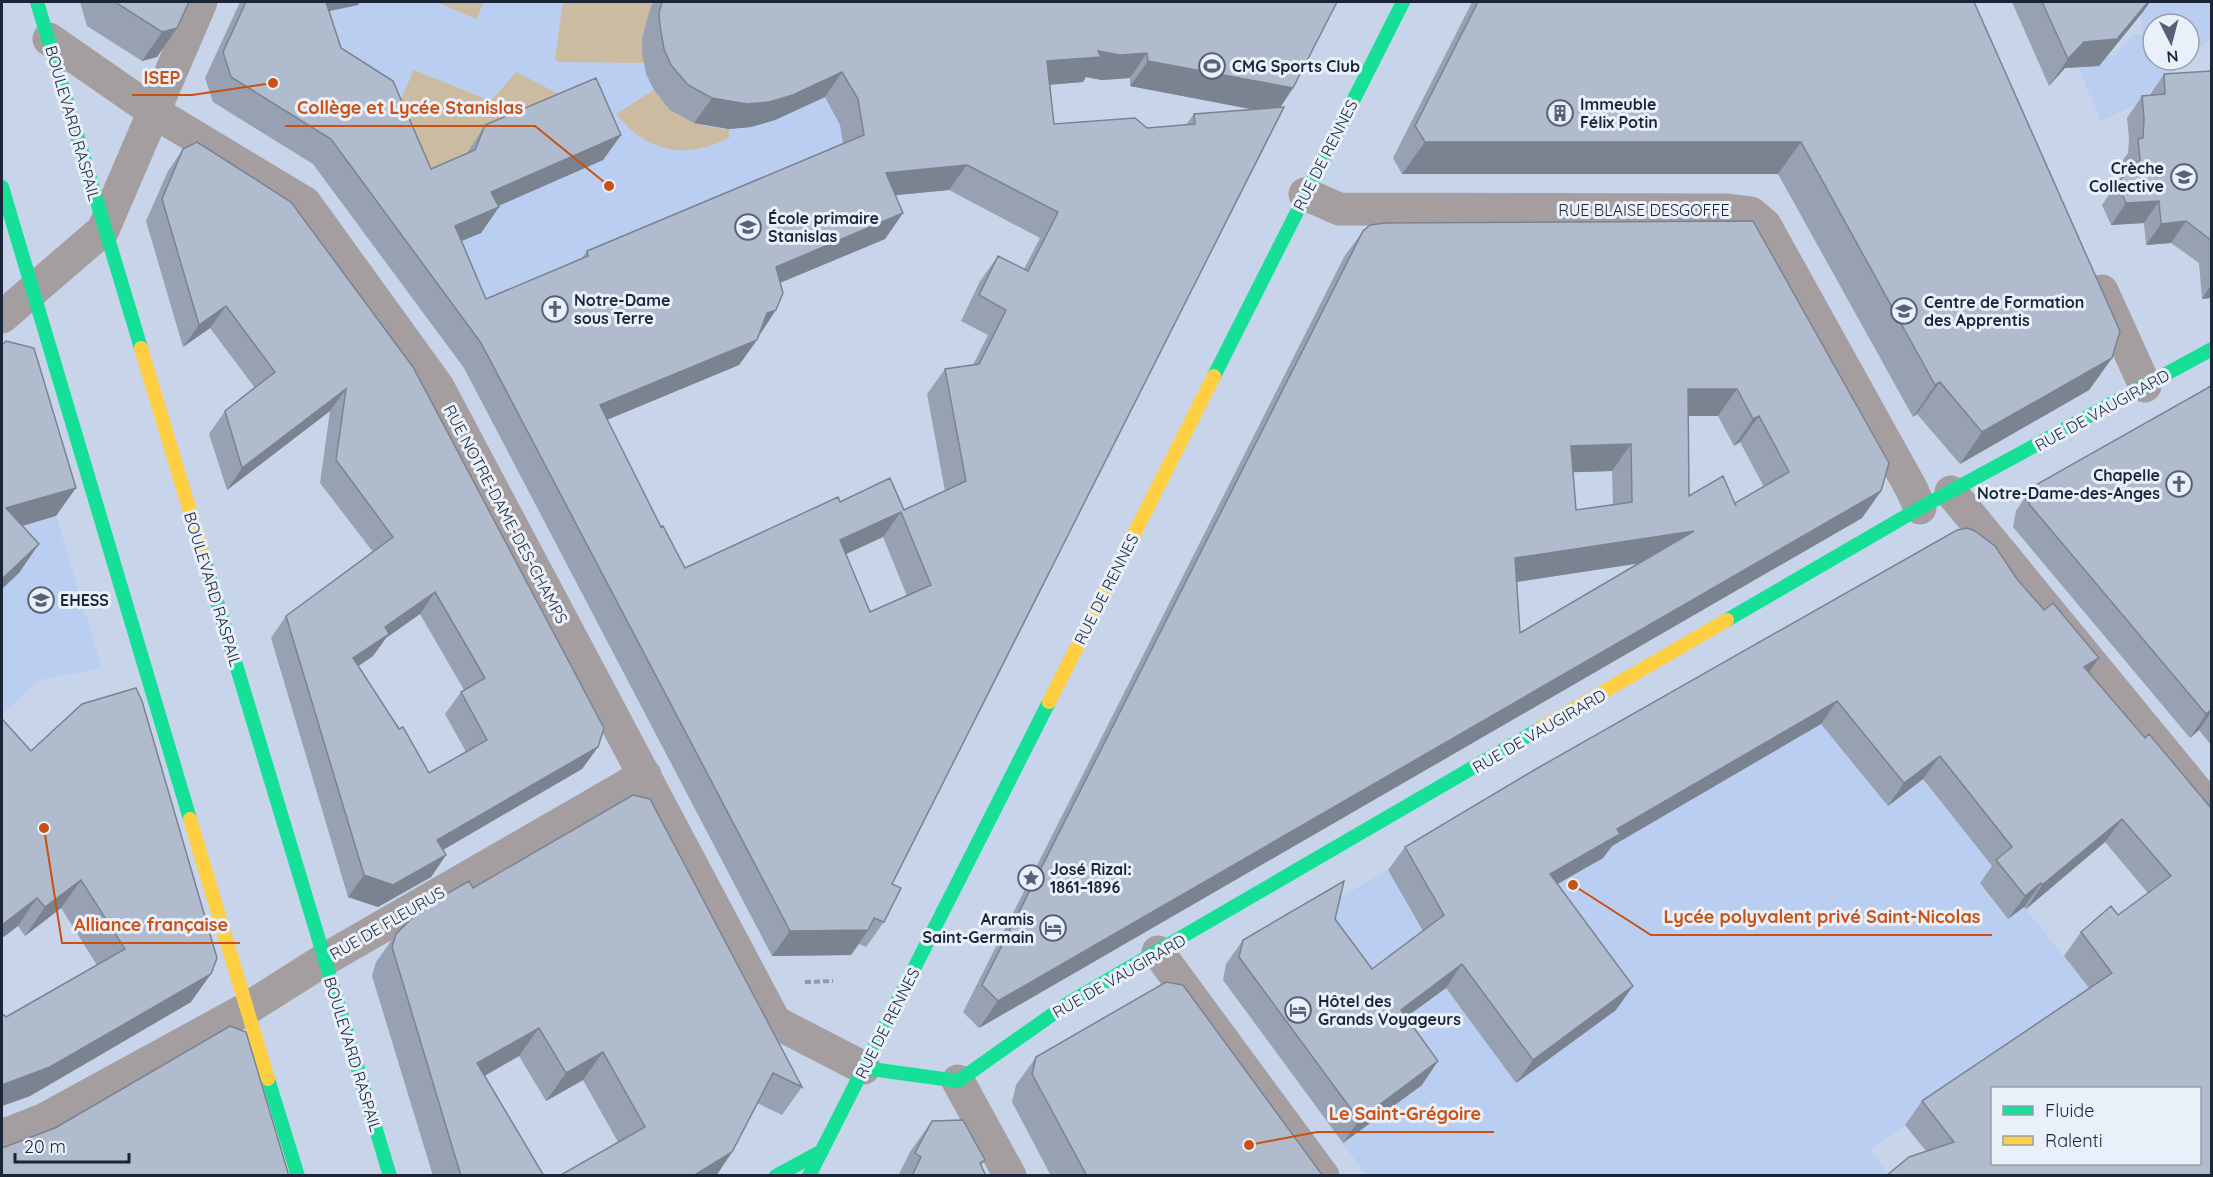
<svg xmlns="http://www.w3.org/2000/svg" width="2213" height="1177" font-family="Quicksand,sans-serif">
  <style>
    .built { fill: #bacef1 }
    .green { fill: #cbbca1 }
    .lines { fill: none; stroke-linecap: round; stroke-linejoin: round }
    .path { stroke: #98989d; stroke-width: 4; stroke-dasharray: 6 3; stroke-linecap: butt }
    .street { stroke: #a49ea1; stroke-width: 33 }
    .fast { stroke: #16e098; stroke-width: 14 }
    .slow { stroke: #ffcf43; stroke-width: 14 }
    .wall { fill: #97a1b1; fill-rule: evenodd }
    .shaded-wall { fill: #7b8390 }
    .building { fill: #b0bbce; stroke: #7b8390; stroke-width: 1.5; fill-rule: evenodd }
    .labels { text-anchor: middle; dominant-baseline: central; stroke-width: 6; stroke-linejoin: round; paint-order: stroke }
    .poi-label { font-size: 16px; font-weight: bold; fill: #1a2538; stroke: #eaf0fa; text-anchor: start }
    .street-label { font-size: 16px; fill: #1a2538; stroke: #eaf0fa }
    .leader { fill: none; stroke: #c95113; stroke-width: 2 }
    .callout-dot { fill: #c95113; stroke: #eaf0fa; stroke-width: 2 }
    .callout-label { font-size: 18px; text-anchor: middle; font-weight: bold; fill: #c95113; stroke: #eaf0fa; stroke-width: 6; stroke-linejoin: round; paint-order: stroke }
  </style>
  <rect width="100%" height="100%" fill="#c7d4e9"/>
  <path class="built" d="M286,2H852L888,189L464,368Z
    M2140,2H2211V38L2189,57V24H2153V60H2185L2135,105L2101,121L2078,67L2099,66L2107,55H2115L2133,35L2143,34Z
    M56,516L102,668L39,680L2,714V531Z
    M1805,631L2095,996L1870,1149L1889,1175H1366L1223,980L1226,963Z"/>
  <path class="green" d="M436,2H484L476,19Z
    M563,2H654L642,38L644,63L557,62L555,58Z
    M414,70L491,101L516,72L578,104L463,162L413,194L393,116Z
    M654,90C674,116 696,127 729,129V138C685,160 648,153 616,114Z"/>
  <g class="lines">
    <path class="path" d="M805,982L833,981"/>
    <path class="street" d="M49,39L154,112L305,203L438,387L775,1022L864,1068
      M1305,194L1339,209L1728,210L1751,213L1765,225L1911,488L1920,508
      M2102,291L2145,386
      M2,317L103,230L201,2
      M1951,492L2212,810
      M1158,952L1323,1176
      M958,1081L1010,1176
      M2,1136L45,1119L248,1008L324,960L645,775"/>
    <path class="fast" d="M37,2L141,348
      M2,187L190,819
      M1214,376L1403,2
      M203,555L390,1176
      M1727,620L1920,508L2212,349
      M864,1068L958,1081L1070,1002L1541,728
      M268,1079L298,1176
      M776,1176L822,1151
      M809,1176L1049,702"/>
    <path class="slow" d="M141,348L203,555
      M1049,702L1214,376
      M1541,728L1727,620
      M190,819L268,1079"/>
  </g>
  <path class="wall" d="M80,2H189L177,28L157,57L142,61L87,26Z
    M240,2H360L358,5L329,11L341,48L431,169L467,153L485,125L621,135L603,160L498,206L499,207L481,233L462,241L486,299L581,259L587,251L843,143L840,125L825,97L775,120L751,127L729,129L694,123L670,110L654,90L646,74L642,52V38L651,6L654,2H1337L1280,107L892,884L884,922L866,947L859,944L851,955L772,956L464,368L313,164L213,102L205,78ZM1086,77L1102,80L1130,78V86L1253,109L1194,114L1186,125L1147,128L1054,124L1050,85L1083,82ZM949,190L1040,238L1024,269L998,256L980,281L961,321L988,335L973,365L945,369L927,394L945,491L904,510L840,502L685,568L661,527L607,420L739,365L757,340L780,283L885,239L903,213L895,195ZM883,537L907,596L870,612L846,554Z
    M1472,2H1974L2112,358L2089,390L1960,464L1917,414L1913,417L1778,174H1402L1393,158Z
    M2012,2H2150L2142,13L2099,66L2065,68L2049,86Z
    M2211,71V298L2202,299L2199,263L2171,243L2146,245L2144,223L2111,225L2102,205L2117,183L2124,176L2123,160L2128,153L2129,139L2127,118L2142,96H2149L2164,74Z
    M183,149L598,747L582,769L443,850L446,855L431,877L378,907L348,897L271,638L286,616L373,552L320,483L330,411L227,490L209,434L225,411L255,388L210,328L183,347L146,221L168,171ZM420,614L464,690L461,692L445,714L466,752L429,773L399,729L358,666L373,656L386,638Z
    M1753,221L1881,491L1862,518L979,1028L963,1012L1344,257L1363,231ZM1688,416H1718L1734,446L1740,442L1764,487L1735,504L1689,496ZM1612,471L1613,505L1576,510L1573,472ZM1638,563L1520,633L1517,582Z
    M2211,386V745L2199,730L2190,738L2013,527L2016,511L2032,487Z
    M2017,579L2089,672L2145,738L2211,808V1176L1926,1151L1905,1125L1922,1101L2089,988L2064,956L2081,932L2118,915L2148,893L2105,842L2026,909L2024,907L2008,919L1980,883L1992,866L1923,779L1888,806L1821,724L1612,846L1603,858L1557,884L1616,1010L1516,1083L1446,988L1406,1017L1422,1085L1343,1143L1223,980L1226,964L1243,940L1335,919L1372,969L1423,931L1388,870L1405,847Z
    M2,719L191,1002L30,1096L2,1106V1016L6,1017L97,965L61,908L25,936L18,926L2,938Z
    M473,888L802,1087L782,1115L757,1103L732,1152L716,1176H559L618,1142L583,1080L546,1101L519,1056L485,1076L544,1176H433L372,976L376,962L396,934Z
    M1036,1057L1323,1176H1051L1012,1102L1016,1085Z
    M932,1121L985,1160L981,1166L986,1176H898L910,1152Z"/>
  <path class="shaded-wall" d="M315,2H360L358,5L305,16Z
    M2148,2H2150L2142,13L2099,66L2065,68L2049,86L2068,59L2084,42Z
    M177,28L157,57L142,61L162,32Z
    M1098,51L1147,53L1130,78L1102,80L1086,77L1083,82L1030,86L1047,61Z
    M1148,61L1293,88L1276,114L1130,86Z
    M842,72L825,97L775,120L751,127L729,129L694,123L712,98Z
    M621,135L603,160L473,217L491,192Z
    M1425,142H1801L1778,174H1402Z
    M967,165L949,190L868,198L886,173Z
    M2159,201L2144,223L2111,225L2126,203Z
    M499,207L481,233L437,251L455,226Z
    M903,213L885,239L758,292L776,267Z
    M2186,221L2171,243L2146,245L2161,224Z
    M2211,285V298L2202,299Z
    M226,306L210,328L183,347L199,325Z
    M776,310L759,336L767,313Z
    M757,340L739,365L582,430L600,405Z
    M2112,358L2089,390L1960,464L1982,432Z
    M1940,382L1917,414L1913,417L1935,385Z
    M346,389L330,411L227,490L242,468Z
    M1688,389H1737L1718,416H1669Z
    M1759,416L1740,442L1734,446L1753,419Z
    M1631,444L1612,471L1552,473L1571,446Z
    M76,488L56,516L2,532L6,508Z
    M1881,491L1862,518L979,1028L998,1001Z
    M901,512L883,537L822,565L840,540Z
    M1694,531L1675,558L1496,585L1515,558Z
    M39,544L19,573L2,589V579Z
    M435,592L420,614L386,638L373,656L338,680L353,658L385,627Z
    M2099,658L2082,682L2084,667Z
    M1837,701L1821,724L1612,846L1603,858L1533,898L1550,874L1617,829Z
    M2211,710V712L2199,730L2190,738L2206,714Z
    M598,747L582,769L422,862L437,840Z
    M1940,756L1923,779L1888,806L1904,783Z
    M2122,819L2105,842L2026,909L2042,885Z
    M446,855L431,877L378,907L348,897L364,875Z
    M81,880L61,908L25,936L45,907Z
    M2041,883L2024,907L2008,919L2025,896Z
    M37,898L18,926L2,938V925Z
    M868,930L851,955L772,956L790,931Z
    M1462,964L1446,988L1384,1033L1401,1010Z
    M211,974L191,1002L30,1096L2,1106V1085Z
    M1633,986L1616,1010L1516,1083L1533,1060Z
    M539,1028L519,1056L457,1091L477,1063Z
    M603,1052L583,1080L546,1101L566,1073Z
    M1438,1061L1422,1085L1343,1143L1359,1120Z
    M732,1152L716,1176H693Z"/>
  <path class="building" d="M115,2H189L177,28L162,32Z
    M246,2H326L341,48L393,81L431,169L475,150L485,125L596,78L621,135L491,192L499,207L455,226L486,299L588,256L587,251L864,135L858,99L842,72L793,95L769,102L747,104L712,98L688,85L671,65L664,49L660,26L659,12L662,2H1337L1293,88L1148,61L1147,53L1120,55L1098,51L1101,57L1047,61L1054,124L1135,118L1147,128L1195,124L1194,114L1284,107L892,884L901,888L884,922L874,918L868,930L790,931L481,343L331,139L231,77L223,52ZM967,165L1058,212L1028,271L998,256L979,295L1006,310L979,364L945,369L966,481L904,510L890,478L840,502L838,497L685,568L663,526L661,527L600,405L757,340L767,313L776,310L783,293L776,267L903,213L886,173ZM901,512L931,585L870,612L840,540Z
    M1478,2H1974L2120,331L2112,358L1982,432L1940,382L1935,385L1801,142H1425L1415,126Z
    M2042,2H2148L2117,39L2084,42L2068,59Z
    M2211,71V240L2186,221L2161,224L2159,201L2126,203L2117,183L2140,160L2138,139L2143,138L2144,118L2142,96L2165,94L2164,74Z
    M197,142L291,202L413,367L604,728L598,747L437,840L446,855L393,885L364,875L286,616L393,537L336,460L346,389L242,468L225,411L275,372L226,306L199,325L162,199L183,149ZM435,592L485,678L461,692L487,740L429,773L403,727L399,729L353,658L389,634L385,627Z
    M1753,221L1889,463L1881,491L998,1001L982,985L1363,231L1370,225L1384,223ZM1688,389H1737L1753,419L1759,416L1789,472L1735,503L1736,506L1723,476L1689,496ZM1631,444L1632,502L1576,510L1571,446ZM1694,531L1520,633L1515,558Z
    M6,341L34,348L76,488L6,508L39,544L2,579V345Z
    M2211,386V710L2206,714L2029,504L2032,487Z
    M1967,528L1975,531L1995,546L2017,579L2044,610L2053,603L2099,658L2084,667L2145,738L2149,734L2211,808V1176H1886L1909,1157L1954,1142L1922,1101L2112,973L2081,932L2111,906L2118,915L2171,876L2122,819L2042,885L2041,883L2025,896L1996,860L2012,847L1940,756L1904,783L1837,701L1617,829L1620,834L1550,874L1633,986L1533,1060L1462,964L1401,1010L1438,1061L1359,1120L1239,957L1243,940L1344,881L1335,919L1372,969L1444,915L1405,847L1536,769L1957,530ZM1992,1089H2199V1164H1992Z
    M136,688L142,701L217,958L211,974L50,1067L2,1085V1016L4,1015L6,1017L125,949L81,880L45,907L37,898L2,925V719L31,751L82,704Z
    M633,795L650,799L802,1087L773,1073L732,1152L693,1176H559L645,1127L603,1052L566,1073L539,1028L477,1063L544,1176H461L392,947L396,934L422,908L469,881L473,888Z
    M1166,982L1183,985L1323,1176H1087L1032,1074L1036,1057Z
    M230,1026L246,1032L289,1176H2V1148L55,1128Z
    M963,1120L985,1160L980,1163L986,1176H912L921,1157L915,1153L932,1121Z"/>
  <defs>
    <g id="stadium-ring" transform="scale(1.35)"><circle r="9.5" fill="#eaf0fa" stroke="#576276" stroke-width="1.5"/><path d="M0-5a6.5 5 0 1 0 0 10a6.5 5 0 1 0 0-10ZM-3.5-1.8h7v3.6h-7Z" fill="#576276"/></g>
    <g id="building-ring" transform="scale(1.35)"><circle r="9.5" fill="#eaf0fa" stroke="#576276" stroke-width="1.5"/><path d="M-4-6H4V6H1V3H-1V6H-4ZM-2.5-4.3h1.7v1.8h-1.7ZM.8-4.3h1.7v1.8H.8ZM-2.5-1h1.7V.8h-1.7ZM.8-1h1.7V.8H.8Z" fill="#576276"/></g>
    <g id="school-ring" transform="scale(1.35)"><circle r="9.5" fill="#eaf0fa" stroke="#576276" stroke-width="1.5"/><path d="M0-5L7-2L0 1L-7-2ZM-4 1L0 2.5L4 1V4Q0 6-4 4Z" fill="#576276"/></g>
    <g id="church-ring" transform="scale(1.35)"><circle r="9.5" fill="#eaf0fa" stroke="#576276" stroke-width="1.5"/><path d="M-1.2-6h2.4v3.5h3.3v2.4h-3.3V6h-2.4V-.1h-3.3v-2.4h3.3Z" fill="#576276"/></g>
    <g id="university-ring" transform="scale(1.35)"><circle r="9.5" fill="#eaf0fa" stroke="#576276" stroke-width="1.5"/><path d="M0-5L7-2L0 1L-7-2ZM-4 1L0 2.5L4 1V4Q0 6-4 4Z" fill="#576276"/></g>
    <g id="sight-ring" transform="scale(1.35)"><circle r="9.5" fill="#eaf0fa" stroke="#576276" stroke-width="1.5"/><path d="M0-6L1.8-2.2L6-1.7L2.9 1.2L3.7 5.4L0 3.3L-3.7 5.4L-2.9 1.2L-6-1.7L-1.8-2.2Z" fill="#576276"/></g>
    <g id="hotel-ring" transform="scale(1.35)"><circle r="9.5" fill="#eaf0fa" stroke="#576276" stroke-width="1.5"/><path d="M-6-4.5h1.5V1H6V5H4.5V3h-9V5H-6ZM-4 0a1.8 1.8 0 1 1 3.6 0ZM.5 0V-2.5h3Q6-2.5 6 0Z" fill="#576276"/></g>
  </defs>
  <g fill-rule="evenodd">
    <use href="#stadium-ring" x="1212" y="66"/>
    <use href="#building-ring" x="1560" y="113"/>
    <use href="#school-ring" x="2184" y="177"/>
    <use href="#school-ring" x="748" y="227"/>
    <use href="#church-ring" x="555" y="309"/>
    <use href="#university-ring" x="1904" y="311"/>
    <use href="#church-ring" x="2179" y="484"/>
    <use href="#university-ring" x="41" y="600"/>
    <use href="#sight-ring" x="1031" y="878"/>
    <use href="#hotel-ring" x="1053" y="928"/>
    <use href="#hotel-ring" x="1298" y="1010"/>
  </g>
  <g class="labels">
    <g class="poi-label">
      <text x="1232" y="66">CMG Sports Club</text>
      <text x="1580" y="104">Immeuble<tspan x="1580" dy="18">Félix Potin</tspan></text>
      <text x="2164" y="168" text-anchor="end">Crèche<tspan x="2164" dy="18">Collective</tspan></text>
      <text x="768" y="218">École primaire<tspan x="768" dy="18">Stanislas</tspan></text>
      <text x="574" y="300">Notre-Dame<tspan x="574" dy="18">sous Terre</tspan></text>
      <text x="1924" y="302">Centre de Formation<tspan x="1924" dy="18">des Apprentis</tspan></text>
      <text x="2160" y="475" text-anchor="end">Chapelle<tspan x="2160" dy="18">Notre-Dame-des-Anges</tspan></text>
      <text x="60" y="600">EHESS</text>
      <text x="1050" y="869">José Rizal:<tspan x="1050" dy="18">1861–1896</tspan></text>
      <text x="1034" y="919" text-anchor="end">Aramis<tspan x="1034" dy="18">Saint-Germain</tspan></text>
      <text x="1318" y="1001">Hôtel des<tspan x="1318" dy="18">Grands Voyageurs</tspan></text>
    </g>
    <g class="street-label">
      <text transform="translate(73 123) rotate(74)">BOULEVARD RASPAIL</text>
      <text transform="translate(1325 155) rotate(-63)">RUE DE RENNES</text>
      <text x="1644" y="210">RUE BLAISE DESGOFFE</text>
      <text transform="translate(2102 410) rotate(-29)">RUE DE VAUGIRARD</text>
      <text transform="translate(506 514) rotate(62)">RUE NOTRE-DAME-DES-CHAMPS</text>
      <text transform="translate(213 589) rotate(73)">BOULEVARD RASPAIL</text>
      <text transform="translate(1106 589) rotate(-63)">RUE DE RENNES</text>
      <text transform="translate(1539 731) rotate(-30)">RUE DE VAUGIRARD</text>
      <text transform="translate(387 923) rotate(-30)">RUE DE FLEURUS</text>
      <text transform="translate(1119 976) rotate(-30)">RUE DE VAUGIRARD</text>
      <text transform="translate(887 1023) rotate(-63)">RUE DE RENNES</text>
      <text transform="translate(353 1054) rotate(73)">BOULEVARD RASPAIL</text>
    </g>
  </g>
  <path class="leader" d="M273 83L192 95H132M609 186L535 126H285M1573 885L1651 935H1992M44 828L62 943H240M1249 1145L1317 1132H1494"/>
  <g class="callout-dot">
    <circle cx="273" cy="83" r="6"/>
    <circle cx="609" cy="186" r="6"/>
    <circle cx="1573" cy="885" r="6"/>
    <circle cx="44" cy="828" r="6"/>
    <circle cx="1249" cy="1145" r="6"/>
  </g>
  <g class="callout-label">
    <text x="162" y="84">ISEP</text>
    <text x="410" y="114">Collège et Lycée Stanislas</text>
    <text x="1822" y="923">Lycée polyvalent privé Saint-Nicolas</text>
    <text x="151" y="931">Alliance française</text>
    <text x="1405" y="1120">Le Saint-Grégoire</text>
  </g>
  <rect width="2213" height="1177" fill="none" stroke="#1a2538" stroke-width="6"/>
  <rect x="1991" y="1087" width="210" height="78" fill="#eaf0fa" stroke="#979fac" stroke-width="1.5"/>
  <rect x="2003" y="1106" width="30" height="9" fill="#16e098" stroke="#979fac" stroke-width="1.5"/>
  <text x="2045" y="1117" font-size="18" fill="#1a2538">Fluide</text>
  <rect x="2003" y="1136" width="30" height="9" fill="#ffcf43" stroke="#979fac" stroke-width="1.5"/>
  <text x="2045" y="1147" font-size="18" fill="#1a2538">Ralenti</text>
  <g transform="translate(2171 42) rotate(174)"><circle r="28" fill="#eaf0fa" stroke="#979fac" stroke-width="1.5"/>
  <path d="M0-4.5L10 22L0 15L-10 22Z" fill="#576276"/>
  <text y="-9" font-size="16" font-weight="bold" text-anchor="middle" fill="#1a2538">N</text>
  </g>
  <path d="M15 1153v9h114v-9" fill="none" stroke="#1a2538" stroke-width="3"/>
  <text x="24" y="1153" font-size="18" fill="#1a2538" stroke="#eaf0fa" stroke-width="4.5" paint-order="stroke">20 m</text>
</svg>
